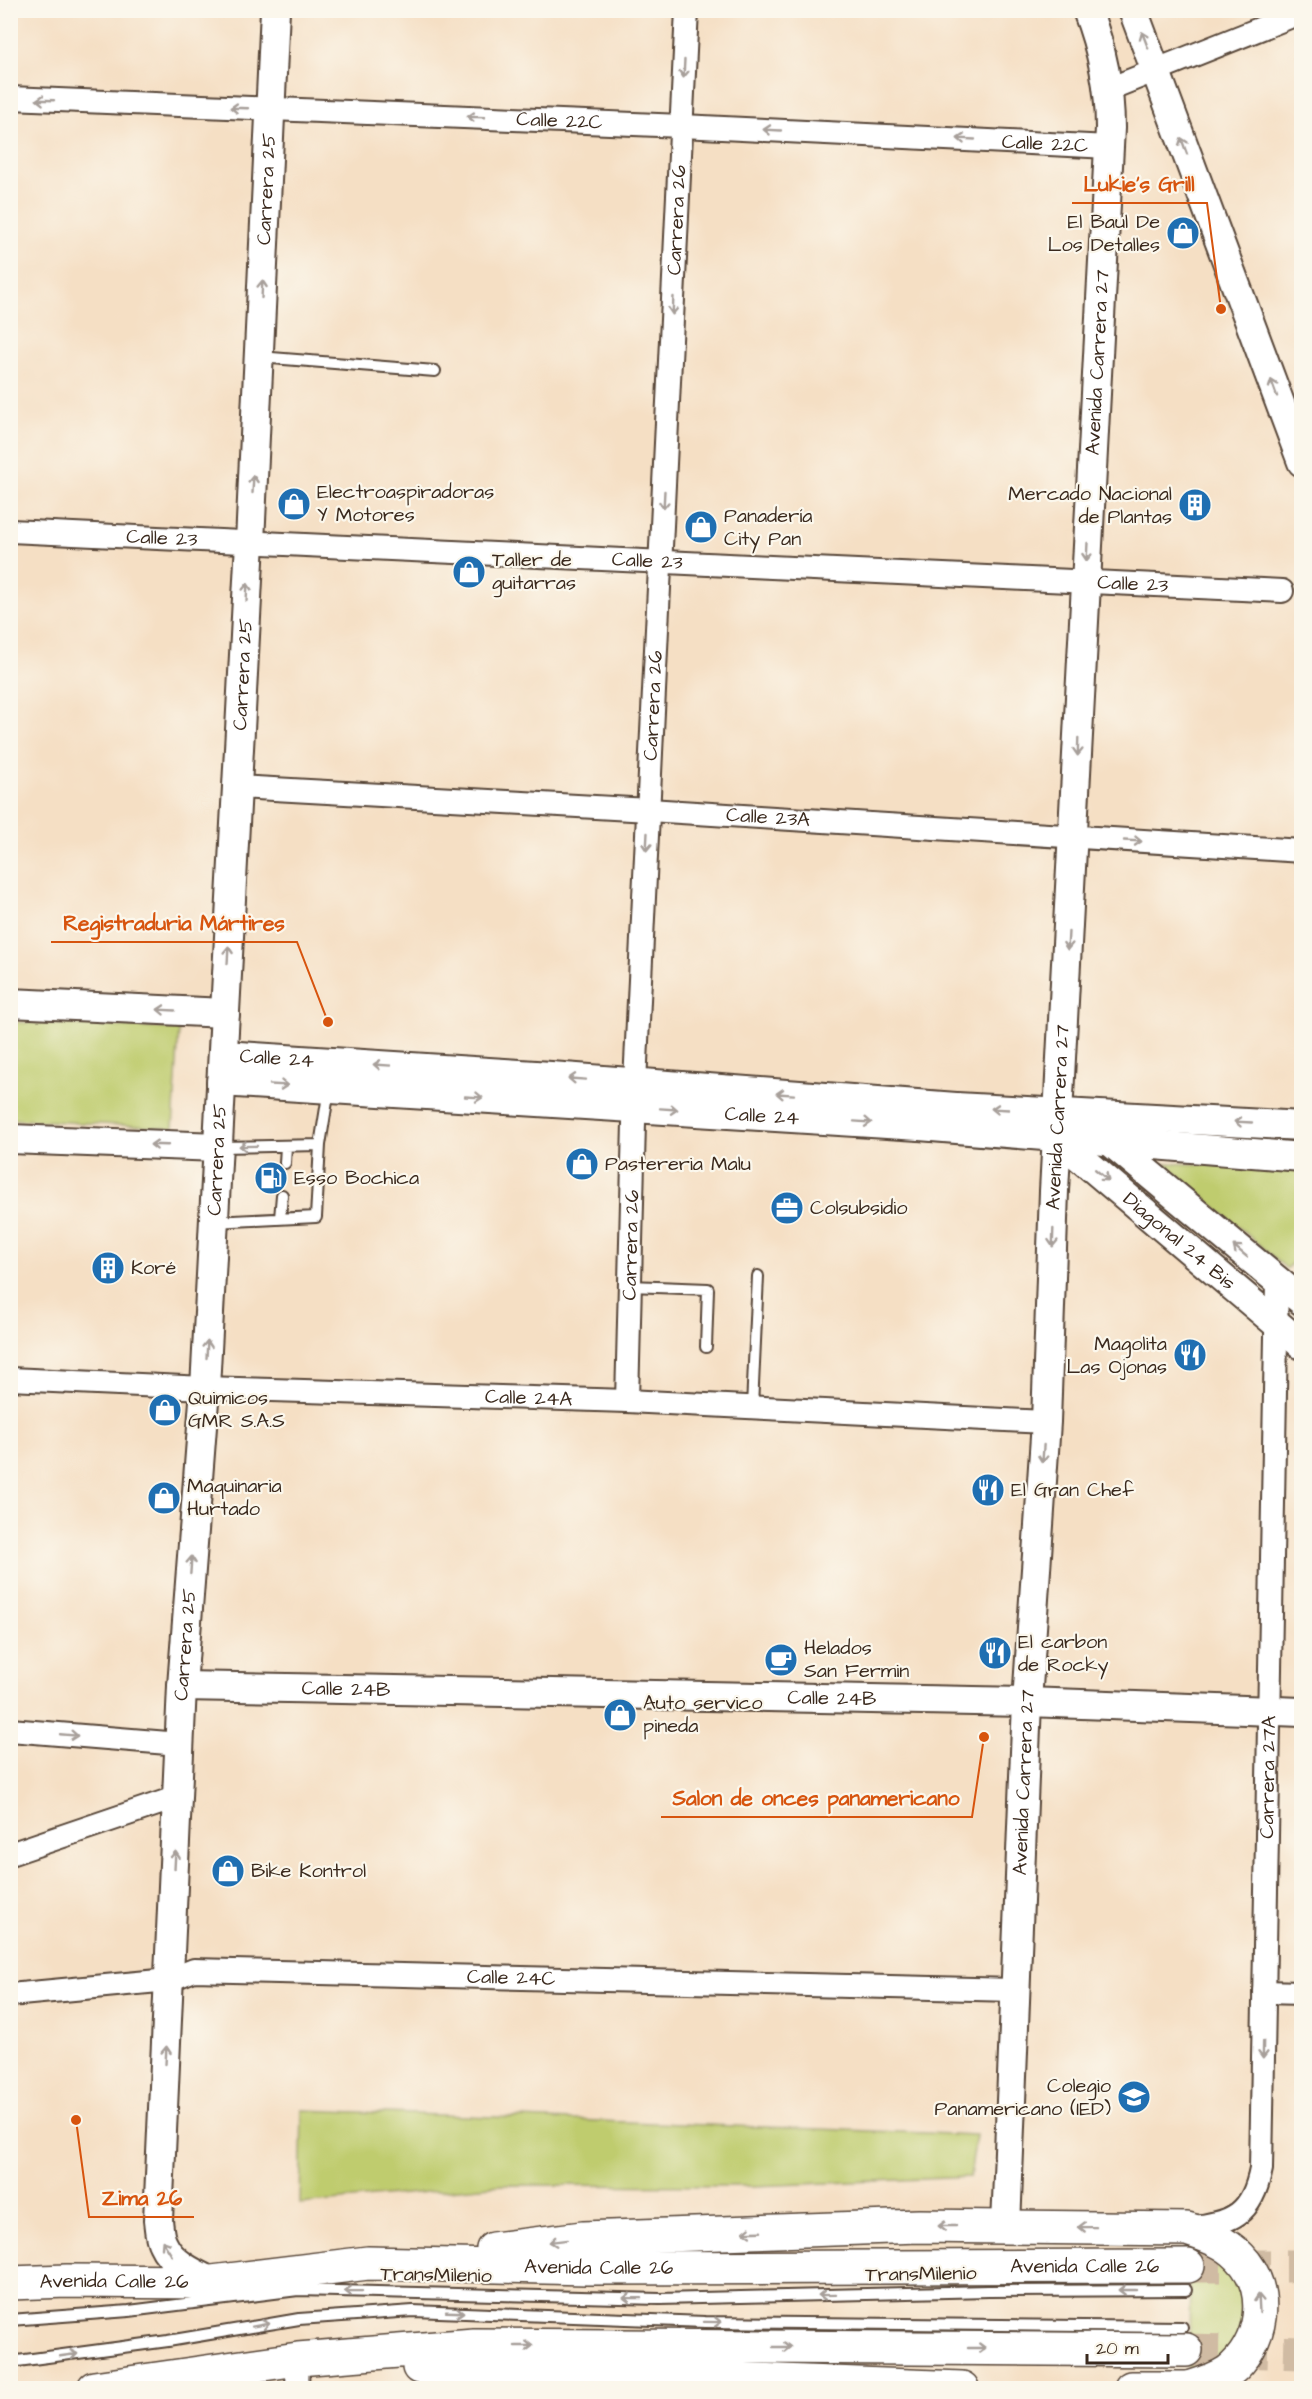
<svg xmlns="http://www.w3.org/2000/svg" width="1312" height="2399" font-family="'Architects Daughter',sans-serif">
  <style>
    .green { fill: #bfcc6e; stroke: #7d7b46; stroke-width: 1.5 }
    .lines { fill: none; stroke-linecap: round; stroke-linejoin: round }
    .primary-tunnel { stroke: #d0bba3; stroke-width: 33; stroke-dasharray: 33 16; stroke-linecap: butt }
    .service-casing { stroke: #574537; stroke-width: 14 }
    .minor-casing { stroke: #574537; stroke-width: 26 }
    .tertiary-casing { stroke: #574537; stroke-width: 32 }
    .primary-casing { stroke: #574537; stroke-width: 36 }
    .service { stroke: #fff; stroke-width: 10 }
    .minor { stroke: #fff; stroke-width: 22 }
    .tertiary { stroke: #fff; stroke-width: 28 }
    .primary { stroke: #fff; stroke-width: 33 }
    .oneway { stroke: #a79f9a }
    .labels { text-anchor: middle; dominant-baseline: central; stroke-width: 4.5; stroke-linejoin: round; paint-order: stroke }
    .street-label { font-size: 20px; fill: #3b2a1e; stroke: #fbf7ec }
    .poi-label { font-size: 20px; fill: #3b2a1e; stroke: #fbf7ec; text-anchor: start }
    .leader { fill: none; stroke: #d7540e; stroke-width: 2 }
    .callout-dot { fill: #d7540e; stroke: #fbf7ec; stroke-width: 2 }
    .callout-label { font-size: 21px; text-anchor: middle; font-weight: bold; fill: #d7540e; stroke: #fbf7ec; stroke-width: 4.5; stroke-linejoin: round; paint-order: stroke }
  </style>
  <rect width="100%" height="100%" fill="#fbf7ec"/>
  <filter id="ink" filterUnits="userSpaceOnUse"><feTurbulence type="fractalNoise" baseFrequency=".0167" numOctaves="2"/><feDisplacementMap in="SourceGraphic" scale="12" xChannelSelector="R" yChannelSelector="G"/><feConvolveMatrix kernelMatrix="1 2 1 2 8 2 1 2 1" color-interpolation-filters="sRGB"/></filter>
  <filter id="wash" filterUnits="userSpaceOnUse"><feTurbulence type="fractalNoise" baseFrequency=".008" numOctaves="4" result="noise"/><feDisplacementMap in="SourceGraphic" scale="24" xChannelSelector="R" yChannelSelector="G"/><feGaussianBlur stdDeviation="1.35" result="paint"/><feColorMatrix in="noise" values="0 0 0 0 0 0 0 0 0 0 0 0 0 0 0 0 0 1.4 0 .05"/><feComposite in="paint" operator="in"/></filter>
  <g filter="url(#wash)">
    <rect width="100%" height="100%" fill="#f5dfc4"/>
    <path class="green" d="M11,1022L179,1029L173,1128L11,1119Z
      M1165,1163L1301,1168V1253L1287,1269Z
      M302,2110L898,2132L976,2135L970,2177L754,2186L501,2185L300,2204Z
      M1190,2238L1241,2272L1247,2342L1189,2380Z"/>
  </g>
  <g filter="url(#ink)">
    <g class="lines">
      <path class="primary-tunnel" d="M1188,2266H1302
        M1186,2350L1302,2353"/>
      <g class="service-casing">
        <path id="service" d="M259,357L435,371
          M320,1145L329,1089
          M285,1163L286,1146
          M280,1218L282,1195
          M214,1222L316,1217L320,1145L219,1147
          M630,1286L708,1289L706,1347
          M752,1407L758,1276
          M10,2320L129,2311L298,2290L660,2299L988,2291L1186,2290
          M10,2362L168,2341L299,2319L413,2311L705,2322L1182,2327"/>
      </g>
      <g class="minor-casing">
        <g id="minor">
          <path d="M1109,89L1302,12"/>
          <path id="s1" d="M10,98L682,126L1109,147"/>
          <path id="s2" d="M10,531L1282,591"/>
          <path id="s3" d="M237,787L649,810L1302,851"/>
          <path id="s4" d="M10,1379L205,1388L627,1401L1046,1422"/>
          <path id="s5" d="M627,1401L635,1083L687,10"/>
          <path d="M10,1730L180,1744"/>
          <path d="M10,1854L178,1797"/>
          <path d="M1264,1992L1302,1993"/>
          <path id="s6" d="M10,1995L169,1980L194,1970L1015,1990"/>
          <path id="s7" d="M1190,2228C1233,2222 1252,2215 1261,2169L1277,1281"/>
          <path d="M297,2388L298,2359"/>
        </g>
      </g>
      <g class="tertiary-casing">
        <g id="tertiary">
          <path d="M1133,10L1302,462"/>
          <path d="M10,1003L225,1013"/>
          <path id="s8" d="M223,1055L551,1076L956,1107L1302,1126"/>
          <path id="s9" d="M221,1082L919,1126L1302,1157"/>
          <path id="s10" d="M1057,1138L1302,1345"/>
          <path d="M10,1139L218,1147"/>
          <path d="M1107,1139L1302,1301"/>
          <path id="s11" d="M182,1686L1027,1702L1302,1712"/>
          <path id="s12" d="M1006,2226L1027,1702L1046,1422L1054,1191L1110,128C1110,86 1102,49 1087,10"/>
          <path id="s13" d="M212,2282C195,2274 171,2263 163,2244C159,2237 159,2227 158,2220L182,1686L205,1388L250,542L275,10"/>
        </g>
      </g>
      <g class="primary-casing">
        <g id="primary">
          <path d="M493,2249L583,2238L919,2226L1187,2229C1206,2235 1226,2242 1240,2257C1272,2290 1263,2345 1228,2372C1216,2380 1202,2384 1189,2388"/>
          <path id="s14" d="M10,2283L67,2281L212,2282L368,2263L587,2268L1188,2266"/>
          <path d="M419,2367L962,2388"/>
          <path d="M94,2388L298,2359L474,2345L1186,2350"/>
          <path d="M1131,2388H1211"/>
        </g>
      </g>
      <use href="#service" class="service"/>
      <use href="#minor" class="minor"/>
      <use href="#tertiary" class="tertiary"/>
      <use href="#primary" class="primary"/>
    </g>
    <defs><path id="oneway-shaft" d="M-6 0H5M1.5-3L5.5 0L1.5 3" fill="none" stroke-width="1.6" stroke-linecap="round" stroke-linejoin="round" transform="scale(1.5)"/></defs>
    <g class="oneway">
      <use href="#oneway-shaft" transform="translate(1145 40) rotate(-111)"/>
      <use href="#oneway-shaft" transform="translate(684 69) rotate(93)"/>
      <use href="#oneway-shaft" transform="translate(45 100) rotate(-178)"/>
      <use href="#oneway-shaft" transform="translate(239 108) rotate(-178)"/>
      <use href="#oneway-shaft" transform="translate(476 117) rotate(-178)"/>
      <use href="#oneway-shaft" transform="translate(772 130) rotate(-177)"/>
      <use href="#oneway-shaft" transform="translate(966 139) rotate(-177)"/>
      <use href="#oneway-shaft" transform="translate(1184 146) rotate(-110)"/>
      <use href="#oneway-shaft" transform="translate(262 289) rotate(-87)"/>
      <use href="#oneway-shaft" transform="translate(673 306) rotate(93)"/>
      <use href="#oneway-shaft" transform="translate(1274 388) rotate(-110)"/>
      <use href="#oneway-shaft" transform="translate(253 484) rotate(-87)"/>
      <use href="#oneway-shaft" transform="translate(664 500) rotate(93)"/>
      <use href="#oneway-shaft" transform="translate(1087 552) rotate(93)"/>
      <use href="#oneway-shaft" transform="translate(247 592) rotate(-87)"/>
      <use href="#oneway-shaft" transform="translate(1078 747) rotate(92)"/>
      <use href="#oneway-shaft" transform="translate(1133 841) rotate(3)"/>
      <use href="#oneway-shaft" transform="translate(647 842) rotate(93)"/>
      <use href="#oneway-shaft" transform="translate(1068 941) rotate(93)"/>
      <use href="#oneway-shaft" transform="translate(228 955) rotate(-87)"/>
      <use href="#oneway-shaft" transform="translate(166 1010) rotate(-177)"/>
      <use href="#oneway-shaft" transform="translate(382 1065) rotate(-176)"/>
      <use href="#oneway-shaft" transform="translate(577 1079) rotate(-176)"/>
      <use href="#oneway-shaft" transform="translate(279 1085) rotate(3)"/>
      <use href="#oneway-shaft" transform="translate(785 1094) rotate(-176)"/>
      <use href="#oneway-shaft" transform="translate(474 1097) rotate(3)"/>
      <use href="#oneway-shaft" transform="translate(669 1109) rotate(4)"/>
      <use href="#oneway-shaft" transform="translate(1000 1109) rotate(-177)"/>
      <use href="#oneway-shaft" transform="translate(863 1122) rotate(4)"/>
      <use href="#oneway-shaft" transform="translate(1243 1122) rotate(-177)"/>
      <use href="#oneway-shaft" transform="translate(159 1145) rotate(-178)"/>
      <use href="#oneway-shaft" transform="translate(248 1146) rotate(179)"/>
      <use href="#oneway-shaft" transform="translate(1102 1175) rotate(40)"/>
      <use href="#oneway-shaft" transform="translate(1053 1238) rotate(92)"/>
      <use href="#oneway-shaft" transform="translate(1240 1251) rotate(-140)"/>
      <use href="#oneway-shaft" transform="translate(207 1349) rotate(-87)"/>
      <use href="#oneway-shaft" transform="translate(1043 1454) rotate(94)"/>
      <use href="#oneway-shaft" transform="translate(191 1565) rotate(-86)"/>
      <use href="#oneway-shaft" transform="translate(69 1735) rotate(5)"/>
      <use href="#oneway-shaft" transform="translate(175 1860) rotate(-87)"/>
      <use href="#oneway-shaft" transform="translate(1263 2050) rotate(91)"/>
      <use href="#oneway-shaft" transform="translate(166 2055) rotate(-87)"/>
      <use href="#oneway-shaft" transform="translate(947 2226) rotate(180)"/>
      <use href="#oneway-shaft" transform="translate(1087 2227) rotate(-179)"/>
      <use href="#oneway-shaft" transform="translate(752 2232) rotate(178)"/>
      <use href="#oneway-shaft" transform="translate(558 2241) rotate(173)"/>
      <use href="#oneway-shaft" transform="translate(167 2248) rotate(-122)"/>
      <use href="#oneway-shaft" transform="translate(1127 2290) rotate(180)"/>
      <use href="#oneway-shaft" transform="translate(353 2291) rotate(-179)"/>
      <use href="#oneway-shaft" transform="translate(827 2295) rotate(179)"/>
      <use href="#oneway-shaft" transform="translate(632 2298) rotate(-179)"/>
      <use href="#oneway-shaft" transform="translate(1259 2303) rotate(-93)"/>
      <use href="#oneway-shaft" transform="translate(455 2312) rotate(2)"/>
      <use href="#oneway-shaft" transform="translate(713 2322) rotate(1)"/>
      <use href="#oneway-shaft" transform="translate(261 2325) rotate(-10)"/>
      <use href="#oneway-shaft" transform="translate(524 2346)"/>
      <use href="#oneway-shaft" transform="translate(782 2347)"/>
      <use href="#oneway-shaft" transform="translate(977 2348)"/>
      <use href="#oneway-shaft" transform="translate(69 2355) rotate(-8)"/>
    </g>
  </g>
  <defs>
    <g id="shop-disc" transform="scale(1.725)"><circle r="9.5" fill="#1f6fb2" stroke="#fbf7ec"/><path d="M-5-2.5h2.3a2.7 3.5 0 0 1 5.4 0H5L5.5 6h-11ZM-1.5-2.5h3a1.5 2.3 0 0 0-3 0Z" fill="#fff"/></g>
    <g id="building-disc" transform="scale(1.725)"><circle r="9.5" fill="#1f6fb2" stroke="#fbf7ec"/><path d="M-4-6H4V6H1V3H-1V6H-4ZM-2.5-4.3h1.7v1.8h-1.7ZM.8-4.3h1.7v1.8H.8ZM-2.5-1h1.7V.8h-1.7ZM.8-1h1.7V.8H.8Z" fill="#fff"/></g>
    <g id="fuel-disc" transform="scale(1.725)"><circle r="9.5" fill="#1f6fb2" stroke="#fbf7ec"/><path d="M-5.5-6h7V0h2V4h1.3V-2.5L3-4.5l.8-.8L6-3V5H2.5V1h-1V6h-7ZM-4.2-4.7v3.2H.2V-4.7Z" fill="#fff"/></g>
    <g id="office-disc" transform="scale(1.725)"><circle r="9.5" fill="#1f6fb2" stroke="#fbf7ec"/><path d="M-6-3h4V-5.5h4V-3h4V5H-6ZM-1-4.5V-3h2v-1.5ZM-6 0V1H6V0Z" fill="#fff"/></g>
    <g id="restaurant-disc" transform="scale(1.725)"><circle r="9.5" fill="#1f6fb2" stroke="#fbf7ec"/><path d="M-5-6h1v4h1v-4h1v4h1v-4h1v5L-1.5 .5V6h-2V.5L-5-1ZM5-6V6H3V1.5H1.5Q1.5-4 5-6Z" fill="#fff"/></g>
    <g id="cafe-disc" transform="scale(1.725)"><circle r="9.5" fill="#1f6fb2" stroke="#fbf7ec"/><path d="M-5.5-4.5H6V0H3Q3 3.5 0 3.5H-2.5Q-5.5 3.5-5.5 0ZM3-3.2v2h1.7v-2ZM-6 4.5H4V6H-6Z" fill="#fff"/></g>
    <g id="university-disc" transform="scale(1.725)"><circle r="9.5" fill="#1f6fb2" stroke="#fbf7ec"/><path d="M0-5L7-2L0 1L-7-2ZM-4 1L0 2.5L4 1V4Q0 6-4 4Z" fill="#fff"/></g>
  </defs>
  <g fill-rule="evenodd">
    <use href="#shop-disc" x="1183" y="233"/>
    <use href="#shop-disc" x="294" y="504"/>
    <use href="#building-disc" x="1195" y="505"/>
    <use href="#shop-disc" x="701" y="527"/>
    <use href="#shop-disc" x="469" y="572"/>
    <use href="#shop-disc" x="582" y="1164"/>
    <use href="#fuel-disc" x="271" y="1178"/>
    <use href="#office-disc" x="787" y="1208"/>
    <use href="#building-disc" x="108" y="1268"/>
    <use href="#restaurant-disc" x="1190" y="1355"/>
    <use href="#shop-disc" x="165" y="1410"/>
    <use href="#restaurant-disc" x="988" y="1490"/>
    <use href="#shop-disc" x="164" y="1498"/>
    <use href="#restaurant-disc" x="995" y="1653"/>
    <use href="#cafe-disc" x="781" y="1660"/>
    <use href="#shop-disc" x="620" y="1715"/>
    <use href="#shop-disc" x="228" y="1871"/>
    <use href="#university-disc" x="1134" y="2097"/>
  </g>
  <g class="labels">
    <g class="street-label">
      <text stroke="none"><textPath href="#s1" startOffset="550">Calle 22C</textPath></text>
      <text stroke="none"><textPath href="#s1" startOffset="1036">Calle 22C</textPath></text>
      <text stroke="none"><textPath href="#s13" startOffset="2122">Carrera 25</textPath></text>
      <text stroke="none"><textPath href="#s5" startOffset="1182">Carrera 26</textPath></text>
      <text stroke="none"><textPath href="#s12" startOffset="1866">Avenida Carrera 27</textPath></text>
      <text stroke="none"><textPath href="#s2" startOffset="152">Calle 23</textPath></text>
      <text stroke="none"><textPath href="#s2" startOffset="638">Calle 23</textPath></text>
      <text stroke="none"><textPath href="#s2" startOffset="1124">Calle 23</textPath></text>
      <text stroke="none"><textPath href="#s13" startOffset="1636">Carrera 25</textPath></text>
      <text stroke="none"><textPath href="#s5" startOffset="696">Carrera 26</textPath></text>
      <text stroke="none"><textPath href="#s3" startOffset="532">Calle 23A</textPath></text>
      <text stroke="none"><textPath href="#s8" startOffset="54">Calle 24</textPath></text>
      <text stroke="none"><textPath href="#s9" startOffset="542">Calle 24</textPath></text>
      <text stroke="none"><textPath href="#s12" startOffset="1110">Avenida Carrera 27</textPath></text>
      <text stroke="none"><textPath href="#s13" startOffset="1150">Carrera 25</textPath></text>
      <text stroke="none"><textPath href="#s10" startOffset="160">Diagonal 24 Bis</textPath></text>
      <text stroke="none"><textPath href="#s5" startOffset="156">Carrera 26</textPath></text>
      <text stroke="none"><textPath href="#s4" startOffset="519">Calle 24A</textPath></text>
      <text stroke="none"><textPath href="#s13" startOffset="664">Carrera 25</textPath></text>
      <text stroke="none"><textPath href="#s11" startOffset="164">Calle 24B</textPath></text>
      <text stroke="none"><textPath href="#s11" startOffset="650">Calle 24B</textPath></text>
      <text stroke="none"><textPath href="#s7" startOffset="494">Carrera 27A</textPath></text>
      <text stroke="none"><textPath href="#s12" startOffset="444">Avenida Carrera 27</textPath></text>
      <text stroke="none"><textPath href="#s6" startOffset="504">Calle 24C</textPath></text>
      <text stroke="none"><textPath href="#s14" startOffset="1076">Avenida Calle 26</textPath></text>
      <text stroke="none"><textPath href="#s14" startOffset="590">Avenida Calle 26</textPath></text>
      <text transform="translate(921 2274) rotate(-1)">TransMilenio</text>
      <text transform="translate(436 2275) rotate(1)">TransMilenio</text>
      <text stroke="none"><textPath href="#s14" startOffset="104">Avenida Calle 26</textPath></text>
    </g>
    <g class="poi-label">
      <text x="1160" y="222" text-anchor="end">El Baul De<tspan x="1160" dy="23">Los Detalles</tspan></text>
      <text x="317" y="492">Electroaspiradoras<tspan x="317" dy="23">Y Motores</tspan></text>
      <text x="1172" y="494" text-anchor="end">Mercado Nacional<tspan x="1172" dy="23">de Plantas</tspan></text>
      <text x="724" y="516">Panadería<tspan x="724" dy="23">City Pan</tspan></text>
      <text x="492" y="560">Taller de<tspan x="492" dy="23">guitarras</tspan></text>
      <text x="605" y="1164">Pastereria Malu</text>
      <text x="294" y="1178">Esso Bochica</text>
      <text x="810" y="1208">Colsubsidio</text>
      <text x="131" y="1268">Koré</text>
      <text x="1167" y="1344" text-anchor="end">Magolita<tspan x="1167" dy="23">Las Ojonas</tspan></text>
      <text x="188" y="1398">Quimicos<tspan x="188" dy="23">GMR S.A.S</tspan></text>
      <text x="187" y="1486">Maquinaria<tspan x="187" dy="23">Hurtado</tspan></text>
      <text x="1011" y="1490">El Gran Chef</text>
      <text x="1018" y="1642">El carbon<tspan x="1018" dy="23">de Rocky</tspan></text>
      <text x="804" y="1648">Helados<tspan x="804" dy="23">San Fermin</tspan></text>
      <text x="643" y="1703">Auto servico<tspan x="643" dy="23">pineda</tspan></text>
      <text x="251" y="1871">Bike Kontrol</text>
      <text x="1111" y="2086" text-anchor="end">Colegio<tspan x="1111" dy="23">Panamericano (IED)</tspan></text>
    </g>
  </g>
  <path class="leader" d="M1221 309L1207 203H1072M328 1022L297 942H51M984 1737L972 1817H661M76 2120L89 2217H194"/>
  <g class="callout-dot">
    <circle cx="1221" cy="309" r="6"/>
    <circle cx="328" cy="1022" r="6"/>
    <circle cx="984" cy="1737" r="6"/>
    <circle cx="76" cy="2120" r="6"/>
  </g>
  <g class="callout-label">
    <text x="1139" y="191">Lukie's Grill</text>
    <text x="174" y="930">Registraduria Mártires</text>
    <text x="816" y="1805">Salon de onces panamericano</text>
    <text x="142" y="2205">Zima 26</text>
  </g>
  <rect width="1312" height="2399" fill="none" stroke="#fbf7ec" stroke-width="36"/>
  <path d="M1087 2354v9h81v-9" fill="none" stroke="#3b2a1e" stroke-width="3"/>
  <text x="1096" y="2354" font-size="18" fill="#3b2a1e" stroke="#fbf7ec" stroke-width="4.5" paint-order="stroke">20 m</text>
</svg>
